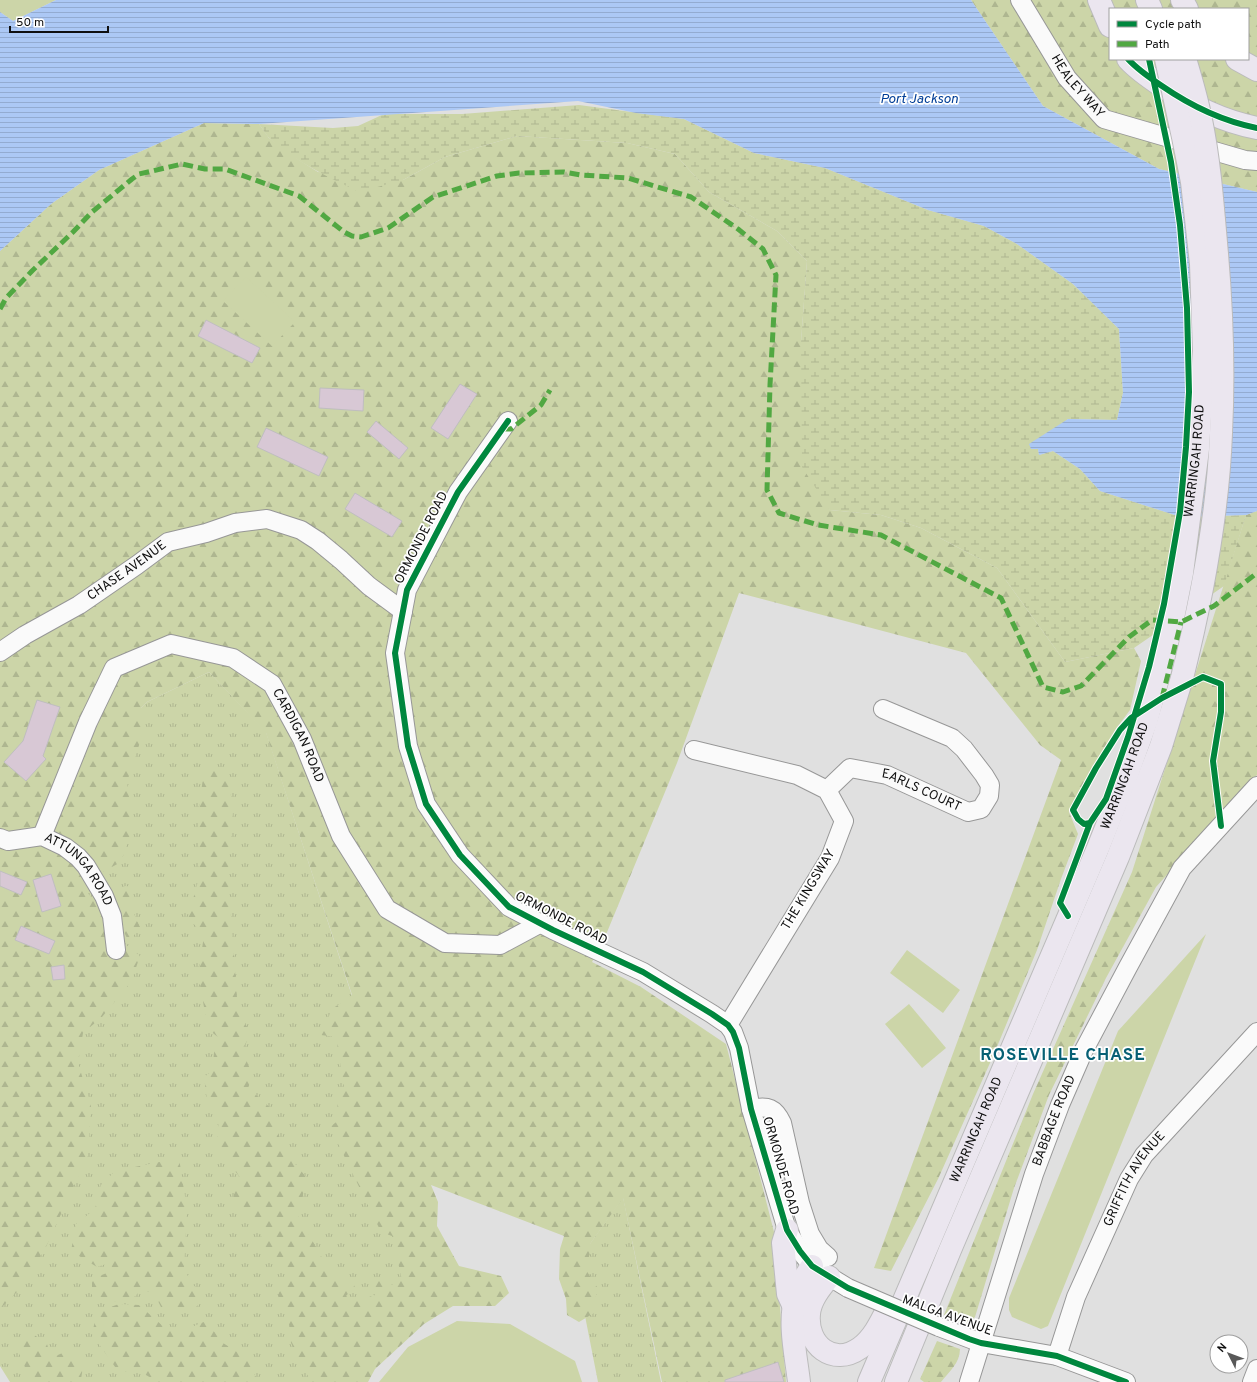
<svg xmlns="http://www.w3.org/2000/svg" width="1257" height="1382" font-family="Overpass,sans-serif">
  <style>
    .grass { fill: url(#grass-tufts) }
    .forest { fill: url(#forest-firs); fill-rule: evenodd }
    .wetland { fill: url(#wetland-marsh) }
    .park { fill: #ccd5a8 }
    .water { fill: url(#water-rules) }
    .building { fill: #d8c8d5; stroke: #bfbebf }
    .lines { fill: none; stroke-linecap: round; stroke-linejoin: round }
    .minor-casing { stroke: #979797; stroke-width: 20 }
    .highway-casing { stroke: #bbb; stroke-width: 24 }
    .minor { stroke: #fafafa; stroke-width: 18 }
    .highway { stroke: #ebe6ef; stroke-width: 22 }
    .minor-bridge-casing { stroke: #979797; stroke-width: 20; stroke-linecap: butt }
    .highway-bridge-casing { stroke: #bbb; stroke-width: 24; stroke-linecap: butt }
    .minor-bridge { stroke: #fafafa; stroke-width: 18 }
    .highway-bridge { stroke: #ebe6ef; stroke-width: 22 }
    .quiet { stroke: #51a842; stroke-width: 5; stroke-dasharray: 10 5; stroke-linecap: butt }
    .cycleway-casing { stroke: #fff; stroke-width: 8 }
    .cycleway { stroke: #00873e; stroke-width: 6 }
    .labels { text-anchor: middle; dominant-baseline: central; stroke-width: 3.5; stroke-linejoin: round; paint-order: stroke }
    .street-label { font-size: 13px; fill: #101010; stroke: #fff }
    .water-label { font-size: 14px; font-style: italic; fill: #003e97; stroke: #fff }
    .district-label { font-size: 17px; font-weight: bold; letter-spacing: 1px; fill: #076074; stroke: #fff }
  </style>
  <defs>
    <pattern id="grass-tufts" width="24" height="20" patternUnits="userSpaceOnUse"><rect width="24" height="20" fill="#ccd5a8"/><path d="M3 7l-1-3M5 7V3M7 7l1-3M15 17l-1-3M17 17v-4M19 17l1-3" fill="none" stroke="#aeb690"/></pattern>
    <pattern id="forest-firs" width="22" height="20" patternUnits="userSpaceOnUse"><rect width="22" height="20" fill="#ccd5a8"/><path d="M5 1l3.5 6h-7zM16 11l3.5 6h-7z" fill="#aeb690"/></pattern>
    <pattern id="wetland-marsh" width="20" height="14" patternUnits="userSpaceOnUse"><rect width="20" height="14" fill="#ccd5a8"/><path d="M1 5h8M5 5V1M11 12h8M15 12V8" fill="none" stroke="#aeb690"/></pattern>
    <pattern id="water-rules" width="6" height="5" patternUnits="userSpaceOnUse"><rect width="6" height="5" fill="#acc8f5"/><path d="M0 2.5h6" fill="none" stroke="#93abd1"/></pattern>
  </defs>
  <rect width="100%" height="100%" fill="#e0e0e0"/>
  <path class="grass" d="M209,672L266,732L352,996L430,1184L423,1251L356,1382H10L0,1366V1254L85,933L86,866L106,743L147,702Z
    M623,1197L661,1382H598L575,1265Z"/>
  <path class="forest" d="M971,0H1257V192L1159,169L1043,106ZM1110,9H1248V59H1110Z
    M204,123L259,124L269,138L299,160L318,172L403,180L445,157L517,136L627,143L675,154L709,192L777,231L807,261L801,342L830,510L881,515L921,528L997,568L1065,662L1134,648L1141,661L1130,710L1118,726L1090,773L1069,812L1078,834L1061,879L1037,950L994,1054L938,1179L891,1271L874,1268L1061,760L1040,745L966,653L739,593L677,763L605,937L592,962L641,987L726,1044L774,1232L786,1382H662L623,1198L590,1244V1252L586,1270L597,1287L594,1313L579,1322L567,1315L566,1299L559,1279L560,1249L564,1236L431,1185L438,1202L437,1226L459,1266L501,1276L509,1293L495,1306H453L424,1324L375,1369L368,1382H311L291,1343L288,1314L278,1295L288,1273L283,1264L260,1249L261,1231L233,1202L235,1187L239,1176L216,1147L220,1109L207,1100L204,1077L212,1071L214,1053L219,1038L208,1029L198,974L204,936L188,917L199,878L198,814L204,771L215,766L229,781L233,811L228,876L238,1011L251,1034L242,1050L253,1076L248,1088L276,1113L280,1146L307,1178L298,1215L326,1265L337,1279L355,1286L346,1296L354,1302L375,1295L373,1284L385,1276L392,1285L402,1280L392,1236L381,1232L330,1127L340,1119L337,1104L344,1087L336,1037L321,1035L332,1009L352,995L266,733L209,672L147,702L141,708L144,730L127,782L133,827L121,862L99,874L86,862V891L105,914L118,958L125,944L140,956L131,982L102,1017L83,1033L78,1063L91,1105L88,1155L45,1249L19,1290L0,1309V251L51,204L99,170Z
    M1257,511V775L1156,887L1106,978L1049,1095L1014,1188L975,1317L966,1325L944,1315L1033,1094L1132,872L1246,515Z
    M125,886L134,887L130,905L140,927L129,942L117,918L110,896Z
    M179,1158L187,1209L184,1270L197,1290L198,1305L191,1311L161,1307L154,1293L141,1290L129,1302L92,1300V1279L114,1270L109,1263L97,1267L71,1251L76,1224L95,1209L101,1185L115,1171Z
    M119,1304L139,1305L164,1327L187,1329L206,1321L223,1343L247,1358L258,1382H158L134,1368L120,1374L92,1334L97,1312Z
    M33,1334L47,1344L51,1358L67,1351L76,1354L83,1367L81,1379L85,1382H35L27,1372L16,1346L25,1337Z
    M937,1341L960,1349C960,1363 949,1372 941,1382H924L920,1379Z"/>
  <path class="wetland" d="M579,105L684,119L754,153L825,168L928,210L984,226L1017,244L1073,284L1119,329L1123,393L1117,420L1068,419L1038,448L1039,455L1053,451L1080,469L1100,491L1181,517L1246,515L1224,586L1134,648L1065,662L997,568L921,528L881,515L830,510L802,467L801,342L807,261L777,231L709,192L675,154L627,143L517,136L445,157L403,180L359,192C328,177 296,162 270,139C266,135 263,129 259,124L333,128L358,126L384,114H462Z"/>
  <path class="park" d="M0,0H56L13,21L0,12Z
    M246,277L295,322L272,346L223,301Z
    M1206,934L1048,1326L1041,1329L1012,1317L1009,1310V1298L1118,1031Z
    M907,950L960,990L943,1013L890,973Z
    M909,1004L946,1048L922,1068L885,1024Z
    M457,1321L510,1324L575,1361L582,1382H379L408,1347Z"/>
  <path class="water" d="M56,0H971L1043,106L1159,169L1257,192V511L1246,515L1181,517L1100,491L1080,469L1053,451L1039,455L1038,449H1031L1029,444L1068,419L1117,420L1123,393L1119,329L1073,284L1017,244L984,226L928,210L825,168L754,153L684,119L636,113L578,101L259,124L204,123L99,170L51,204L0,251V12L13,21Z"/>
  <path class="building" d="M206,320L260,348L252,363L198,336Z
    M460,384L477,394L448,439L431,428Z
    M320,388L364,390L363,411L319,408Z
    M376,421L408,448L399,459L367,432Z
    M266,428L328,457L319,476L257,447Z
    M355,493L402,521L392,537L345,509Z
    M37,700L60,707L43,756L46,759L26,781L4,762L23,741Z
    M0,871L27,882L21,895L0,886Z
    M51,874L61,906L42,912L33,880Z
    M21,926L55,941L49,954L15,940Z
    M64,965L65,979L53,980L51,967Z
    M778,1362L784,1382H725V1380Z"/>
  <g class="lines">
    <g class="minor-casing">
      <g id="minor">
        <path id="s1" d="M1020,0L1067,78L1104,119L1245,160L1257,161"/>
        <path d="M508,421L458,492L407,590L395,653L408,746L426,804L460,855L509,907L553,930L643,972L712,1014L728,1025L733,1032L739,1048L751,1109L787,1230L800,1251L812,1266L848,1288"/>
        <path id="s2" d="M0,652L25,635L79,605L137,565L168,542L206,533L235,523L267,519L301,530L318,541L341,560L369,586L403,611"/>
        <path d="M694,750L797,775L827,790L844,821L830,858L728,1025"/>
        <path id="s3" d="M827,790L850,768L887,775L968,812L981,809L989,796L990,785L984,775L964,749L952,738L883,709"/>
        <path id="s4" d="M42,836L88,722L114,668L171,644L233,658L272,684L302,739L341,836L387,909L445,943L500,945L541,923"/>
        <path id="s5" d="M0,838L8,841L42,836L65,847L78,857L86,866L104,896L112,916L116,950"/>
        <path d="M751,1109C768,1105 775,1108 782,1123L800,1203L810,1234L819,1249L828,1257"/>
        <path d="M939,1327L981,1343L1057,1356L1126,1382"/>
        <path id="s6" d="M1057,1356L1076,1297L1129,1179L1144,1155L1257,1032"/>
        <path id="s7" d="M969,1382L1034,1174L1060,1105L1084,1050L1128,967L1182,868L1257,786"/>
        <path d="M1252,1382L1257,1369"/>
      </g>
    </g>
    <g class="highway-casing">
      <g id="highway">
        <path d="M1099,0L1110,26"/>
        <path d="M1147,0L1151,9"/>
        <path d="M1182,0L1187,9"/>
        <path d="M1128,59C1138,70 1150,78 1162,86C1191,106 1222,121 1257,128"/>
        <path d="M1237,59L1257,70"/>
        <path d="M787,1230L783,1243L788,1294L794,1307"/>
        <path d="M829,1277C820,1288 810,1300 809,1314C806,1345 833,1367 860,1348C873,1339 881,1322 888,1308"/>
        <path d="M799,1382C796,1355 788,1323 796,1295C799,1285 806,1275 812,1266"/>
        <path id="s8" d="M869,1382L1098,848L1124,783L1146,722L1162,664"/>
        <path d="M896,1382L950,1250L1118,857L1161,746L1182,678"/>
      </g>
    </g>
    <use href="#minor" class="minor"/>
    <use href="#highway" class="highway"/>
    <g class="minor-bridge-casing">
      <path id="minor-bridge" d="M848,1288L939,1327"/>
    </g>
    <g class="highway-bridge-casing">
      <g id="highway-bridge">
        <path id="s9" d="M1162,664L1173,618L1182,573L1198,449L1204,351L1201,264L1192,182L1183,137L1166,59"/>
        <path d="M1182,678C1202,598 1218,515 1221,433C1224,373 1222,313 1217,254C1213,209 1210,164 1201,120C1197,99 1191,79 1185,59"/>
      </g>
    </g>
    <use href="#minor-bridge" class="minor-bridge"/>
    <use href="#highway-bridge" class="highway-bridge"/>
    <path class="quiet" d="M0,309L6,298L32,271L73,232L92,212L132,179L139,174L148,172L182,164L205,169H225L299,196L344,232L352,236L361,237L388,228L433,197L497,176L519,173L564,172L581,175L628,178L691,197L738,229L763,249L776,275L770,385L767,490L779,513L818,525L881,535L1001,598L1043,687L1063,692L1081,686L1129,637L1152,620L1181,622L1214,606L1257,573
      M503,429H511L541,405L550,390
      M1162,698L1181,622"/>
    <g class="cycleway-casing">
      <path id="cycleway" d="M1128,59C1138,70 1150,78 1162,86C1191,106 1222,121 1257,128
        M1149,59L1171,162L1180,225L1187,308L1189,392L1186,447L1180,512L1164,604L1149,667L1128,737L1106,799L1090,823L1084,824L1078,819L1073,810L1096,768L1120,730L1131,718L1162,698L1203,677L1221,684V712L1213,761L1221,826
        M508,421L458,492L407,590L395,653L408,746L426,804L460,855L509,907L553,930L643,972L712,1014L728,1025L733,1032L739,1048L751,1109L787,1230L800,1251L812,1266L848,1288L969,1339L981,1343L1057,1356L1126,1382
        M1068,916L1060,903L1090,823"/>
    </g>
    <use href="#cycleway" class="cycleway"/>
  </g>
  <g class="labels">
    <g class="street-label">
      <text stroke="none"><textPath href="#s1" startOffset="104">HEALEY WAY</textPath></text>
      <text stroke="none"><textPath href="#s9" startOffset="206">WARRINGAH ROAD</textPath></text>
      <text transform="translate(422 538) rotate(-63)">ORMONDE ROAD</text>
      <text stroke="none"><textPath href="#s2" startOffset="151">CHASE AVENUE</textPath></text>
      <text stroke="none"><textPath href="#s4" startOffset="413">CARDIGAN ROAD</textPath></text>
      <text stroke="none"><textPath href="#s8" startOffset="658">WARRINGAH ROAD</textPath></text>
      <text stroke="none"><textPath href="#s3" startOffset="107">EARLS COURT</textPath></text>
      <text stroke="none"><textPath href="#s5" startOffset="94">ATTUNGA ROAD</textPath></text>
      <text transform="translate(809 890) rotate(-59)">THE KINGSWAY</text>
      <text transform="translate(561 919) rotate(27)">ORMONDE ROAD</text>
      <text stroke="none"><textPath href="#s7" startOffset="275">BABBAGE ROAD</textPath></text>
      <text stroke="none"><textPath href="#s8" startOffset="274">WARRINGAH ROAD</textPath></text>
      <text transform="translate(780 1166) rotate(74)">ORMONDE ROAD</text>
      <text stroke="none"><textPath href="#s6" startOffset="194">GRIFFITH AVENUE</textPath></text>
      <text transform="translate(947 1316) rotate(20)">MALGA AVENUE</text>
    </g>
    <g class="water-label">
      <text x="919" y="99">Port Jackson</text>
    </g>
    <g class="district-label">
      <text x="1063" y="1056">ROSEVILLE CHASE</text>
    </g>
  </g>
  <rect x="1109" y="8" width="140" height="52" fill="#ffffff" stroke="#9f9f9f"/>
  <rect x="1117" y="21" width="20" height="6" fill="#00873e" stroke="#9f9f9f"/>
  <text x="1145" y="28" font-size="12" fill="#101010">Cycle path</text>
  <rect x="1117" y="41" width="20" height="6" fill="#51a842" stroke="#9f9f9f"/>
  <text x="1145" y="48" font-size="12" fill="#101010">Path</text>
  <g transform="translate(1229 1354) rotate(312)"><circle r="19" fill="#ffffff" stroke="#9f9f9f"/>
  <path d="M0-3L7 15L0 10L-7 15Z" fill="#595959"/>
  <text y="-6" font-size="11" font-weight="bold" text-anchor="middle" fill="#101010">N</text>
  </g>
  <path d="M10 26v6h98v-6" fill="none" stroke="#101010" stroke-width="2"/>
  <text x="16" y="26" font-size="12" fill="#101010" stroke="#ffffff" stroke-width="3" paint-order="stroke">50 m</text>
</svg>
